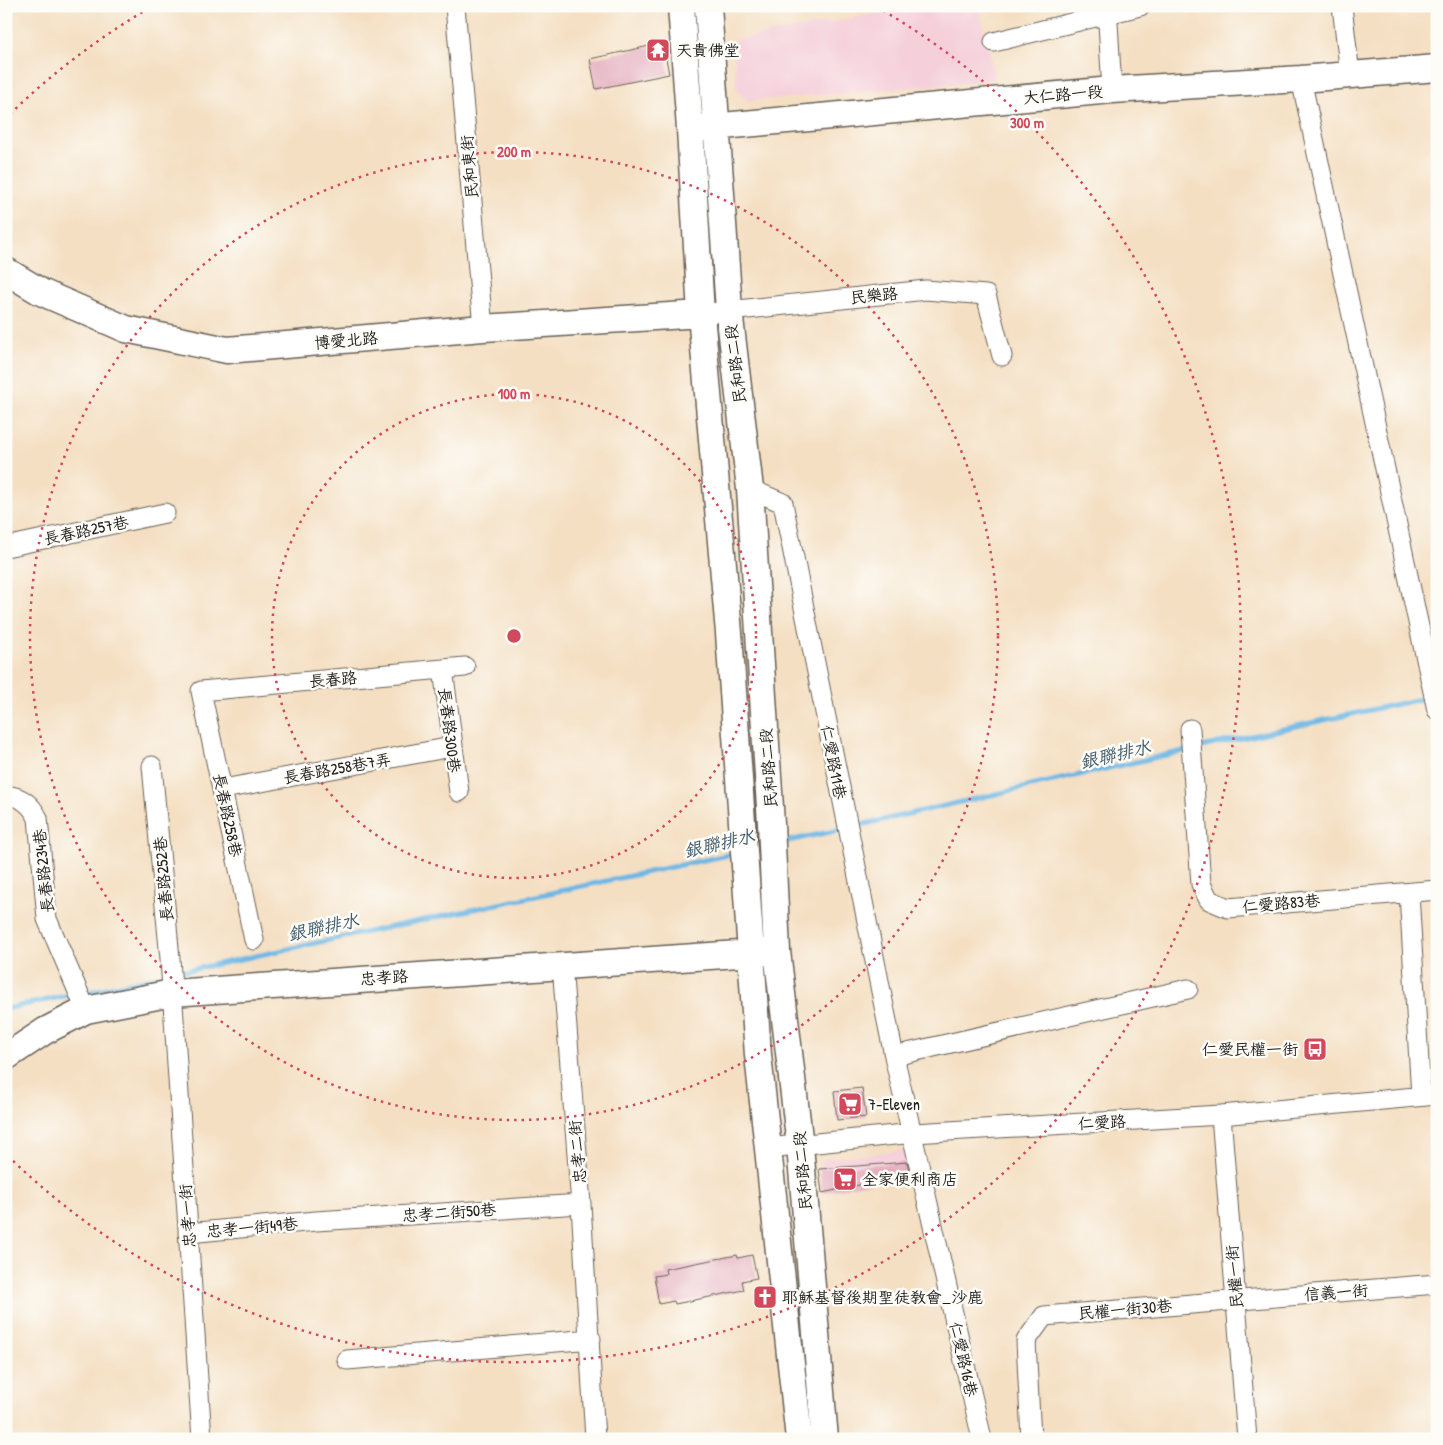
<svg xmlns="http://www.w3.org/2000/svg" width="1443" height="1445" font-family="'Patrick Hand','LXGW WenKai TC',sans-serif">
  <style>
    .built { fill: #f5cfda }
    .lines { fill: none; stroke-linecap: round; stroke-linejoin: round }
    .stream { stroke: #6db7e5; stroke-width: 5 }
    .building { fill: #e3abbd }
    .street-casing { stroke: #686056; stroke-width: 21 }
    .secondary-casing { stroke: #686056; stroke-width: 29 }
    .street { stroke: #fff; stroke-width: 19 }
    .secondary { stroke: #fff; stroke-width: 26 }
    .ring { fill: none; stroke: #d1495b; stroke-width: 2.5; stroke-dasharray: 2.5 5 }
    .labels { text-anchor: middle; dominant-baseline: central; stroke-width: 5; stroke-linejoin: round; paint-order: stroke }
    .poi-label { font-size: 16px; fill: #1c1c1c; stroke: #fdfcf7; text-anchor: start }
    .street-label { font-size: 16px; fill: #1c1c1c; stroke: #fdfcf7 }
    .water-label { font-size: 18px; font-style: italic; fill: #3c5a6c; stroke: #fdfcf7 }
    .centre { fill: #d1495b; stroke: #fdfcf7; stroke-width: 2.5 }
    .ring-label { font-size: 15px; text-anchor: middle; font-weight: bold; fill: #d1495b; stroke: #fdfcf7; stroke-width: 5; stroke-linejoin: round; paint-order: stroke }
  </style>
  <rect width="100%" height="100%" fill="#fdfcf7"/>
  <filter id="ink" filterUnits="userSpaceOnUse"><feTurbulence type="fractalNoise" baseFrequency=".02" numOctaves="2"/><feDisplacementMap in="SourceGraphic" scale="10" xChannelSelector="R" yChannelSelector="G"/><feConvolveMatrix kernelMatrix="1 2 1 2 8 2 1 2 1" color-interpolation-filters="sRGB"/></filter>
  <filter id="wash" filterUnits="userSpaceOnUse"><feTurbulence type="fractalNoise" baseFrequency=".0096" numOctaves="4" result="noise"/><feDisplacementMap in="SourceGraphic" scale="20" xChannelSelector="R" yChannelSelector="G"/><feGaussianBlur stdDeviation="1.12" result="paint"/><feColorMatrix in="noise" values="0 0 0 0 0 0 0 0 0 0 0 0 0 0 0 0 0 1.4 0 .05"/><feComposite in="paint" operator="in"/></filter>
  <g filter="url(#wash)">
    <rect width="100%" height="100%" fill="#f4dfc2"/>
    <path class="built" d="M917,6H979L995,80L748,101L741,95L736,85L734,40Z
      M906,1150L912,1174L822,1193L819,1167L825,1159Z"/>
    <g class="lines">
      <path class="stream" d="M1196,748L1430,697
        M852,827L1188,750
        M779,843L844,829
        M176,973L737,853
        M83,993L167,975
        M6,1009L74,994"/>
    </g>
    <g id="blocks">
      <path class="building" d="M663,43L669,74L596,89L590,59Z
        M862,1088L866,1117L837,1120L834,1091Z
        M907,1162L910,1174L822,1193L819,1169Z
        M737,1255L738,1258L752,1255L757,1278L742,1281L744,1290L675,1304L674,1301L659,1304L654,1276L666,1274L665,1269Z"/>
    </g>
  </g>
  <g filter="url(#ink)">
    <use href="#blocks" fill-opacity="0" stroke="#686056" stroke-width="1"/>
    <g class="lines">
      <g class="street-casing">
        <path id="street" d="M455,6L483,328
          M1107,6L1112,90
          M1342,6L1350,75
          M994,42L1140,6
          M1301,79L1437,710
          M701,314L926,290L986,295L1002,356
          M750,489L783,503L894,1056L982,1439
          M6,547L165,513
          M443,669L459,792
          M1190,729L1201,884L1209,900L1228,908L1437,890
          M152,766L170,959L202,1439
          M223,789L452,747
          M6,796C21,795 32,806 38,818L47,919L86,1010
          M1409,893L1421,1096
          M254,940L201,691L465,667
          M562,965L581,1204L595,1439
          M894,1056L1188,989
          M1221,1115L1247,1439
          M768,1148L914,1133L1221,1115L1437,1095
          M188,1233L316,1221L581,1204
          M347,1360L591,1339
          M1031,1439L1026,1341L1044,1316L1437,1284"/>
      </g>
      <g class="secondary-casing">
        <path id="secondary" d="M681,6L690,129L701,314L729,633L758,1055L799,1439
          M708,6L729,310L750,489L771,824L777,951L800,1146L825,1439
          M701,128L1112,90L1301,79L1437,68
          M6,271L41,292L126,329L227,350L483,328L701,314
          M6,1057L45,1031L86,1010L172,993L768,952"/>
      </g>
      <use href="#street" class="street"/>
      <use href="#secondary" class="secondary"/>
    </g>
  </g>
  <g class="ring">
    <circle cx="514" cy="636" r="242"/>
    <circle cx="514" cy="636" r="484"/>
    <path d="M10 114A726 726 0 0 1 151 7M877 7A726 726 0 1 1 10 1158"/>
  </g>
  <defs>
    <g id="temple-square" transform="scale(1.25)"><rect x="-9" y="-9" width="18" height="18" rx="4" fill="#d1495b" stroke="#fdfcf7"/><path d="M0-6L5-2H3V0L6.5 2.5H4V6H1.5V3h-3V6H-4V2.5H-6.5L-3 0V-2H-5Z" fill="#fff"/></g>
    <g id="bus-square" transform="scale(1.25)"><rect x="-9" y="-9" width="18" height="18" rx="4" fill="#d1495b" stroke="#fdfcf7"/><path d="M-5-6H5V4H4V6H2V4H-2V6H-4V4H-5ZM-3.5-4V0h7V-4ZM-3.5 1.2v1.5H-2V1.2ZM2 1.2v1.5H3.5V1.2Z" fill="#fff"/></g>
    <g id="supermarket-square" transform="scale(1.25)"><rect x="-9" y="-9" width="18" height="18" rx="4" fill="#d1495b" stroke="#fdfcf7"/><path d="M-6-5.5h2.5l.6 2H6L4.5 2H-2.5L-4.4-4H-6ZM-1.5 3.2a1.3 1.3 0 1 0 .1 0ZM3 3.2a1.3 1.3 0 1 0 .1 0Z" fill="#fff"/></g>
    <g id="church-square" transform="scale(1.25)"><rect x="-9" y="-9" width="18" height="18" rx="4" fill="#d1495b" stroke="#fdfcf7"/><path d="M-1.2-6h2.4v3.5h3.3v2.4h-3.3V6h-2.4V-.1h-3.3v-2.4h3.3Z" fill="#fff"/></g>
  </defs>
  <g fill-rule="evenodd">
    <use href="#temple-square" x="658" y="50"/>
    <use href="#bus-square" x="1315" y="1049"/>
    <use href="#supermarket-square" x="850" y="1104"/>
    <use href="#supermarket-square" x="845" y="1179"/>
    <use href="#church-square" x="765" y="1297"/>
  </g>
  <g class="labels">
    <g class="poi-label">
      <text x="676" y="50">天貴佛堂</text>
      <text x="1298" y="1049" text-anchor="end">仁愛民權一街</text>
      <text x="868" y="1104">7-Eleven</text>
      <text x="862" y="1179">全家便利商店</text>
      <text x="782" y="1297">耶穌基督後期聖徒教會_沙鹿</text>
    </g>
    <g class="street-label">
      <text transform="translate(1063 94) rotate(-5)">大仁路一段</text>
      <text transform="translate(469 167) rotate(-95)">民和東街</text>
      <text transform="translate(874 295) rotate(-6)">民樂路</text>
      <text transform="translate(346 340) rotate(-5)">博愛北路</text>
      <text transform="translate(735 364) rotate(-97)">民和路二段</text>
      <text transform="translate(86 530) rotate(-12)">長春路257巷</text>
      <text transform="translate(333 679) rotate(-5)">長春路</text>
      <text transform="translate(450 730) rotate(83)">長春路300巷</text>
      <text transform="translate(834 762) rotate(79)">仁愛路11巷</text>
      <text transform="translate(337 768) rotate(-10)">長春路258巷7弄</text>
      <text transform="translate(768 768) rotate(-94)">民和路二段</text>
      <text transform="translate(228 815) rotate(78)">長春路258巷</text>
      <text transform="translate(43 871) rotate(-96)">長春路234巷</text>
      <text transform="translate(163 879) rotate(-95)">長春路252巷</text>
      <text transform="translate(1281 903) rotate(-5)">仁愛路83巷</text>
      <text transform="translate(384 977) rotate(-4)">忠孝路</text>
      <text transform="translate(1102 1122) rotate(-3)">仁愛路</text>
      <text transform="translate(577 1152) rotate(-95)">忠孝二街</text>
      <text transform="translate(802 1171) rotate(-95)">民和路二段</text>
      <text transform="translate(449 1212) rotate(-4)">忠孝二街50巷</text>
      <text transform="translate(187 1216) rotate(-94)">忠孝一街</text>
      <text transform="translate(252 1227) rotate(-5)">忠孝一街49巷</text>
      <text transform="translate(1234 1277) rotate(-95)">民權一街</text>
      <text transform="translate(1336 1292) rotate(-4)">信義一街</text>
      <text transform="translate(1125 1309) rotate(-5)">民權一街30巷</text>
      <text transform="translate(964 1359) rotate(77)">仁愛路16巷</text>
    </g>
    <g class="water-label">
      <text transform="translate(1115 754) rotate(-13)">銀聯排水</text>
      <text transform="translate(719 843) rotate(-13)">銀聯排水</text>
      <text transform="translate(323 927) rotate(-12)">銀聯排水</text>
    </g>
  </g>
  <circle cx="514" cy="636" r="8" class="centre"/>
  <g class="ring-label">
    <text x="1027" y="128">300 m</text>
    <text x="514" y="157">200 m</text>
    <text x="514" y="399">100 m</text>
  </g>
  <rect width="1443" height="1445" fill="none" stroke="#fdfcf7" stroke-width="25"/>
</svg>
